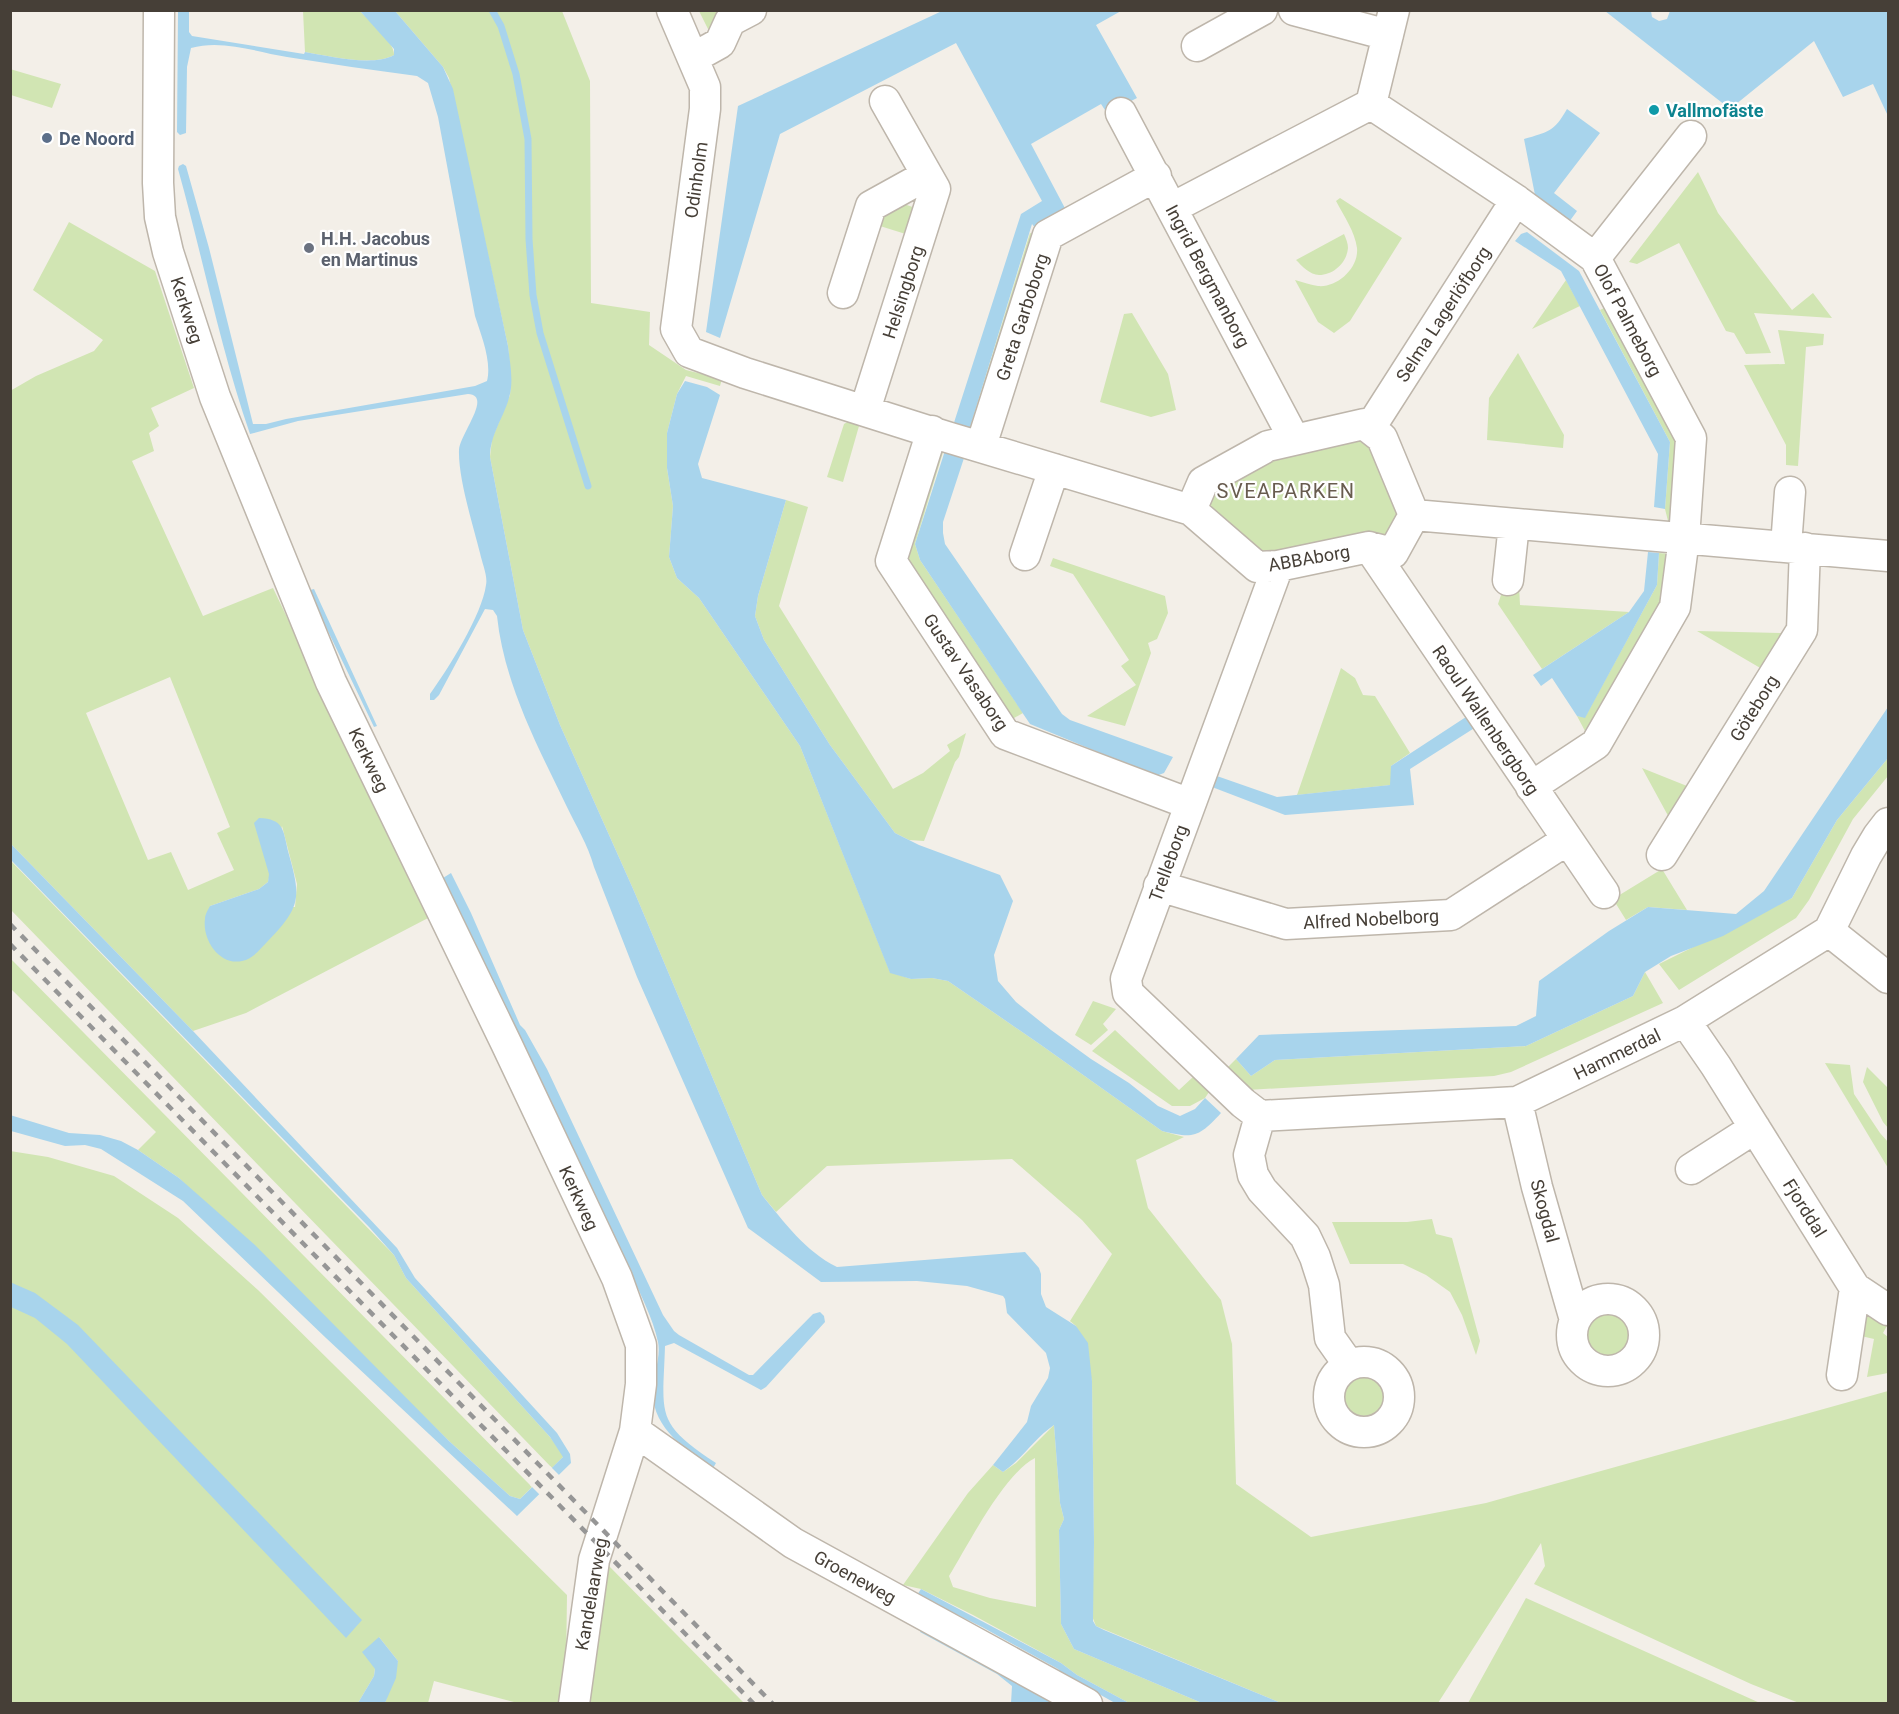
<svg xmlns="http://www.w3.org/2000/svg" width="1899" height="1714" font-family="Roboto,sans-serif">
  <style>
    .green { fill: #d1e5b3; fill-rule: evenodd }
    .water { fill: #a8d4ec }
    .pier { fill: #f3efe8 }
    .lines { fill: none; stroke-linecap: round; stroke-linejoin: round }
    .stream { stroke: #a8d4ec; stroke-width: 7 }
    .minor-casing { stroke: #beb6ab; stroke-width: 33 }
    .minor { stroke: #fff; stroke-width: 30 }
    .rail { stroke: #969696; stroke-width: 4.5; stroke-dasharray: 8 8; stroke-linecap: butt }
    .culture-dot { fill: #0f9aa8; stroke: #fff; stroke-width: 2 }
    .service-dot { fill: #5c6f8a; stroke: #fff; stroke-width: 2 }
    .worship-dot { fill: #6b7280; stroke: #fff; stroke-width: 2 }
    .labels { text-anchor: middle; dominant-baseline: central; stroke-width: 4.5; stroke-linejoin: round; paint-order: stroke }
    .culture-label { font-size: 18px; font-weight: bold; fill: #0d838f; stroke: #fff; text-anchor: start }
    .service-label { font-size: 18px; font-weight: bold; fill: #4e5e75; stroke: #fff; text-anchor: start }
    .street-label { font-size: 18px; fill: #463f37; stroke: #fff }
    .worship-label { font-size: 18px; font-weight: bold; fill: #5b616d; stroke: #fff; text-anchor: start }
    .neighbourhood-label { font-size: 20px; letter-spacing: 1.5px; fill: #685c4f; stroke: #fff }
  </style>
  <rect width="100%" height="100%" fill="#f3efe8"/>
  <path class="green" d="M303,11H360C369,21 395,42 394,55C373,67 329,56 305,52Z
    M395,11H562L590,81L591,303L650,312L649,345L686,370L722,379L720,386L686,376L677,394L667,433V468L673,506L669,557L677,578L699,598L800,746L890,972L911,979L932,978L948,981L1041,1045L1162,1131L1184,1137L1136,1160L1148,1208L1221,1300L1232,1344V1341L1236,1484L1311,1537L1486,1503L1888,1391V1703H1799L1751,1684L1534,1584L1545,1566L1541,1543L1438,1703H1281L1096,1626L1092,1616L1094,1542L1092,1381L1076,1326L1070,1321L1112,1254L1082,1220L1012,1159L827,1166L776,1212L762,1195L634,891L560,725L523,630L490,457L492,439L510,395L511,380L508,346L449,78L443,67Z
    M699,11H735L712,37Z
    M10,69L61,84L52,108L11,95Z
    M1698,172L1718,213L1792,310L1813,293L1832,318L1754,313L1771,353L1746,354L1734,333L1726,331L1679,243L1637,264L1629,262Z
    M1340,198L1402,238L1350,321L1334,333L1318,322L1295,280C1303,282 1311,285 1318,286C1337,288 1359,268 1357,248C1355,232 1344,216 1336,201Z
    M904,204L921,210L912,236L880,226L883,216Z
    M69,222L155,271L194,388L151,408L159,426L149,433L154,451L132,461L203,616L273,588L430,917L246,1013L193,1031L11,844L10,391L36,376L94,351L103,340L33,290ZM170,677L230,827L217,833L234,870L188,890L171,852L148,860L86,713ZM282,826L297,884L295,907L210,906L259,889L268,882Z
    M1030,233L1038,236L977,423L971,424Z
    M1344,234C1346,239 1348,243 1348,248C1347,262 1334,275 1319,275C1310,275 1302,266 1296,260Z
    M1566,280L1580,306L1532,329Z
    M1608,306L1680,441L1676,521H1668L1665,509L1670,442L1600,310Z
    M1132,313L1168,374L1176,410L1151,417L1100,402L1124,314Z
    M1778,330L1824,334L1823,345L1806,347L1798,466L1786,465V445L1744,365L1785,364Z
    M1518,353L1564,435L1563,448L1487,440L1489,398Z
    M851,420L858,422L859,426L843,482L827,477L844,424Z
    M1350,441H1359L1377,452L1402,505L1395,540L1268,558L1208,509L1213,492L1272,461Z
    M934,446L944,449L915,544L920,560L1023,713L1007,722L903,568Z
    M786,500L808,507L779,606L893,789L923,773L950,751L947,745L966,733L959,757L955,762L924,841L909,840L895,833L830,745L764,640L755,616L758,596Z
    M1659,553L1670,554L1666,592L1593,725L1585,731L1577,716L1585,717L1657,585Z
    M1053,558L1165,596L1168,613L1157,639L1148,643L1151,653L1125,726L1087,716L1136,685L1121,666L1129,660L1073,574L1050,566Z
    M1519,585L1520,605L1629,612L1542,669L1498,604L1504,586Z
    M1697,631L1783,633L1762,669Z
    M1341,668L1355,678L1363,695L1375,696L1410,753L1391,766V785L1297,795Z
    M1888,758V776L1853,819L1809,900L1796,918L1679,990L1659,964L1792,898L1837,820Z
    M1642,768L1692,788L1672,823Z
    M10,860L394,1255L406,1278L550,1437L564,1456L552,1468L11,910Z
    M1662,869L1687,910L1648,907L1626,920L1613,899Z
    M10,958L530,1485L532,1487L520,1499L510,1496L449,1441L179,1178L138,1150L156,1132L11,989Z
    M1645,972L1663,1003L1511,1072L1494,1076L1247,1090L1225,1070L1236,1059L1251,1076L1275,1060L1526,1046L1633,996Z
    M1093,1001L1116,1009L1103,1024L1108,1030L1091,1045L1075,1035Z
    M1115,1030L1179,1090L1193,1077L1209,1092L1205,1098L1190,1106H1172L1092,1051Z
    M1825,1063L1850,1065L1854,1094L1880,1133L1888,1142V1168Z
    M1867,1067L1888,1088V1128L1883,1122L1863,1082Z
    M10,1151L48,1157L114,1176L178,1218L258,1290L567,1595L566,1667L562,1703H518L434,1681L428,1703H385L398,1661L379,1637L374,1676L358,1703H11Z
    M1432,1219L1436,1234L1452,1238L1480,1341L1476,1355L1462,1315L1450,1292L1426,1275L1403,1264H1350L1332,1222H1407Z
    M1583 1336a26 26 0 1 1 52 0a26 26 0 1 1-52 0Z
    M1875,1314L1888,1324L1883,1333L1888,1337V1373L1867,1377L1874,1339L1861,1336L1866,1315Z
    M1341 1397a24 24 0 1 1 48 0a24 24 0 1 1-48 0Z
    M1054,1425L1060,1503L1064,1519L1059,1530L1061,1624L1074,1649L1202,1703H1129L1077,1675L1061,1663L973,1615L921,1589L903,1585L968,1493L993,1465L1003,1472L1016,1463ZM1035,1458L1036,1607L990,1598L953,1587L949,1576C968,1545 1004,1474 1035,1458Z
    M608,1565L744,1703L583,1704Z
    M1526,1598L1760,1703H1468Z"/>
  <path class="water" d="M178,11H189V32L192,36L304,54L305,52C329,56 373,67 394,55V49L360,11H395L443,67L453,89L508,346C510,363 514,382 509,398C503,419 490,435 490,457L523,630L560,725L634,891L762,1195C783,1221 806,1252 837,1267L1025,1252L1039,1268L1041,1274V1294L1046,1307L1076,1326L1088,1343L1092,1381L1094,1542L1093,1621L1096,1626L1104,1630L1281,1703H1202L1074,1649L1061,1624L1059,1530L1064,1519L1060,1503L1054,1425C1035,1438 1022,1459 1003,1472L993,1465L1027,1422L1031,1406L1048,1378L1050,1368L1046,1353L1007,1313L1005,1299L1003,1296L967,1286L917,1281L821,1282L748,1228L637,977L594,867C588,845 576,826 566,805C537,745 504,683 497,616L493,610L485,609L439,695L434,700H430V694C448,669 482,615 486,585C488,576 482,563 480,553C473,525 458,478 459,450C460,434 493,395 468,394L298,421L250,434C220,347 203,258 178,169L179,166L183,164L186,166L209,248L253,424H266L286,419L475,386L487,381C492,361 481,335 475,316L438,117L428,83L417,76C373,70 330,64 287,57C256,52 222,39 191,48L187,67L186,133L180,135L177,132Z
    M942,11H1121L1096,25L1137,98L1107,113L1101,104L1031,144L1067,212L1036,229L1032,224L971,424L965,455L943,522V533L945,544L1062,714L1070,720L1173,757L1164,773L1156,776L1030,724L920,560L915,544L1021,214L1042,201L956,43L780,134L720,338L706,332L738,106Z
    M1670,11H1888V116L1873,84L1843,97L1814,41L1730,109L1605,11H1651L1652,17L1659,21L1667,19Z
    M1567,109L1600,133L1554,193L1577,211L1569,222L1535,195L1524,139C1548,132 1554,132 1567,109Z
    M1527,232L1579,271L1670,442L1665,509L1654,507L1658,454L1561,271L1515,241L1521,234Z
    M685,381L707,387L720,395L698,464L702,478L786,500L758,596L755,616L764,640L830,745L895,833L919,845L1000,875L1013,901L994,955L998,981L1016,1002L1051,1030L1091,1059L1129,1083L1158,1106L1180,1116L1195,1109L1205,1098L1221,1113C1199,1137 1194,1139 1162,1131L1041,1045L948,981L932,978L911,979L890,973L800,746L699,598L677,578L669,557L673,506L667,468V433L677,394Z
    M1648,552L1659,553L1657,585L1585,718L1577,716L1552,678L1541,686L1533,675L1629,612L1644,591Z
    M314,589L377,726L374,727L313,600L310,590Z
    M1888,707V758L1837,820L1792,898L1723,936L1671,956L1645,972L1633,996L1526,1046L1275,1060L1251,1076L1236,1059L1259,1035L1516,1026L1536,1016L1539,981L1609,931L1648,907L1736,914L1764,891Z
    M1469,715L1476,727L1410,769L1414,805L1285,815L1212,787L1214,775L1277,797L1390,785L1391,766Z
    M259,818C284,819 283,830 288,851C301,897 302,906 267,942C260,949 253,959 242,961C219,966 202,939 205,919C205,914 208,910 210,906L259,889L268,882L269,874L254,823Z
    M11,844L193,1031L397,1248L415,1278L557,1433L570,1454L571,1463L517,1516L326,1338L183,1201L101,1149L85,1145L65,1146L11,1131L10,1115L69,1133L100,1135L121,1141L138,1150L179,1178L255,1245L449,1441L510,1496L520,1499L563,1457L550,1437L406,1278L394,1255L369,1227L11,860Z
    M451,873L471,913L520,1025L525,1030L547,1069L663,1315L674,1331L679,1335L749,1375H753L813,1314L820,1312L824,1316L825,1322L766,1387L761,1390L674,1343L665,1346C663,1415 654,1422 716,1463L712,1470C687,1450 652,1428 653,1392C653,1376 661,1357 658,1342C653,1318 640,1294 631,1273L443,878Z
    M10,1282L35,1293L78,1325L362,1620L346,1638L67,1344L35,1318L11,1307Z
    M921,1589L1061,1663L1077,1675L1129,1703H1115L1063,1674L1058,1669L982,1627L917,1595Z
    M924,1626L1056,1703H1011L1012,1686L997,1674L920,1632Z
    M379,1637L398,1661L396,1678L385,1703H358L374,1676L375,1669L362,1652Z"/>
  <path class="pier" d="M550,1466L561,1477L541,1496L530,1485Z"/>
  <g class="lines">
    <path class="stream" d="M492,10L501,26L516,74L528,139L529,239L533,295L540,333L588,486"/>
    <g class="minor-casing">
      <path id="minor" d="M159,10L158,183L160,217L168,252L215,397L331,682L506,1043L617,1278L641,1345V1384L635,1431L594,1560L574,1704
        M672,10L705,87V109L676,329L689,352L745,373L947,437L1191,510
        M1294,10L1388,35
        M1394,10L1371,104L1516,200L1595,258L1691,438L1684,538L1675,607L1596,744L1531,787
        M1197,46L1262,10
        M693,58L720,43L730,21L751,10
        M1121,113L1294,439
        M1172,208L1371,104
        M1595,258L1691,136
        M843,293L871,206L927,175
        M865,410L935,189L885,101
        M1364,424L1382,438L1414,515L1393,553L1369,547L1278,566L1257,567L1191,510L1203,482L1268,446Z
        M1370,428L1516,200
        M932,431L891,561L1005,734L1190,804
        M981,446L1048,235L1156,176
        M1414,515L1888,556
        M1786,546L1790,492
        M1369,547L1604,893
        M1025,555L1054,469
        M1508,580L1514,524
        M1662,855L1802,630L1805,548
        M1159,886L1286,924L1451,915L1567,840
        M1829,931L1888,978
        M1685,1021L1716,1066L1855,1288L1842,1375
        M1517,1102L1537,1187L1575,1320
        M1260,1116L1517,1102L1685,1021L1829,931L1866,856L1878,836L1888,823
        M1260,1116L1243,1103L1128,993L1126,979L1278,566
        M1260,1116L1249,1155L1253,1175L1262,1190L1305,1236L1315,1257L1324,1285L1330,1338L1349,1365
        M1691,1169L1755,1128
        M1855,1288L1888,1310
        M1572 1335a36 36 0 1 1 72 0a36 36 0 1 1-72 0Z
        M1329 1397a35 35 0 1 1 70 0a35 35 0 1 1-70 0Z
        M635,1431L793,1543L1087,1704"/>
    </g>
    <use href="#minor" class="minor"/>
    <path class="rail" d="M10,924L773,1704
      M10,944L754,1704"/>
  </g>
  <circle class="culture-dot" cx="1654" cy="110" r="6"/>
  <circle class="service-dot" cx="47" cy="138" r="6"/>
  <circle class="worship-dot" cx="309" cy="248" r="6"/>
  <g class="labels">
    <g class="culture-label">
      <text x="1666" y="110">Vallmofäste</text>
    </g>
    <g class="service-label">
      <text x="59" y="138">De Noord</text>
    </g>
    <g class="street-label">
      <text transform="translate(696 180) rotate(-82)">Odinholm</text>
      <text transform="translate(1208 276) rotate(62)">Ingrid Bergmanborg</text>
      <text transform="translate(903 292) rotate(-72)">Helsingborg</text>
      <text transform="translate(187 310) rotate(72)">Kerkweg</text>
      <text transform="translate(1443 314) rotate(-57)">Selma Lagerlöfborg</text>
      <text transform="translate(1022 317) rotate(-72)">Greta Garboborg</text>
      <text transform="translate(1628 320) rotate(62)">Olof Palmeborg</text>
      <text transform="translate(1309 558) rotate(-10)">ABBAborg</text>
      <text transform="translate(966 672) rotate(56)">Gustav Vasaborg</text>
      <text transform="translate(1754 708) rotate(-58)">Göteborg</text>
      <text transform="translate(1486 720) rotate(56)">Raoul Wallenbergborg</text>
      <text transform="translate(369 760) rotate(64)">Kerkweg</text>
      <text transform="translate(1168 863) rotate(-70)">Trelleborg</text>
      <text transform="translate(1371 919) rotate(-3)">Alfred Nobelborg</text>
      <text transform="translate(1617 1054) rotate(-26)">Hammerdal</text>
      <text transform="translate(579 1198) rotate(65)">Kerkweg</text>
      <text transform="translate(1805 1208) rotate(58)">Fjorddal</text>
      <text transform="translate(1545 1211) rotate(75)">Skogdal</text>
      <text transform="translate(855 1577) rotate(29)">Groeneweg</text>
      <text transform="translate(591 1594) rotate(-80)">Kandelaarweg</text>
    </g>
    <g class="worship-label">
      <text x="321" y="238">H.H. Jacobus<tspan x="321" dy="21">en Martinus</tspan></text>
    </g>
    <g class="neighbourhood-label">
      <text x="1286" y="491">SVEAPARKEN</text>
    </g>
  </g>
  <rect width="1899" height="1714" fill="none" stroke="#463f37" stroke-width="24"/>
</svg>
